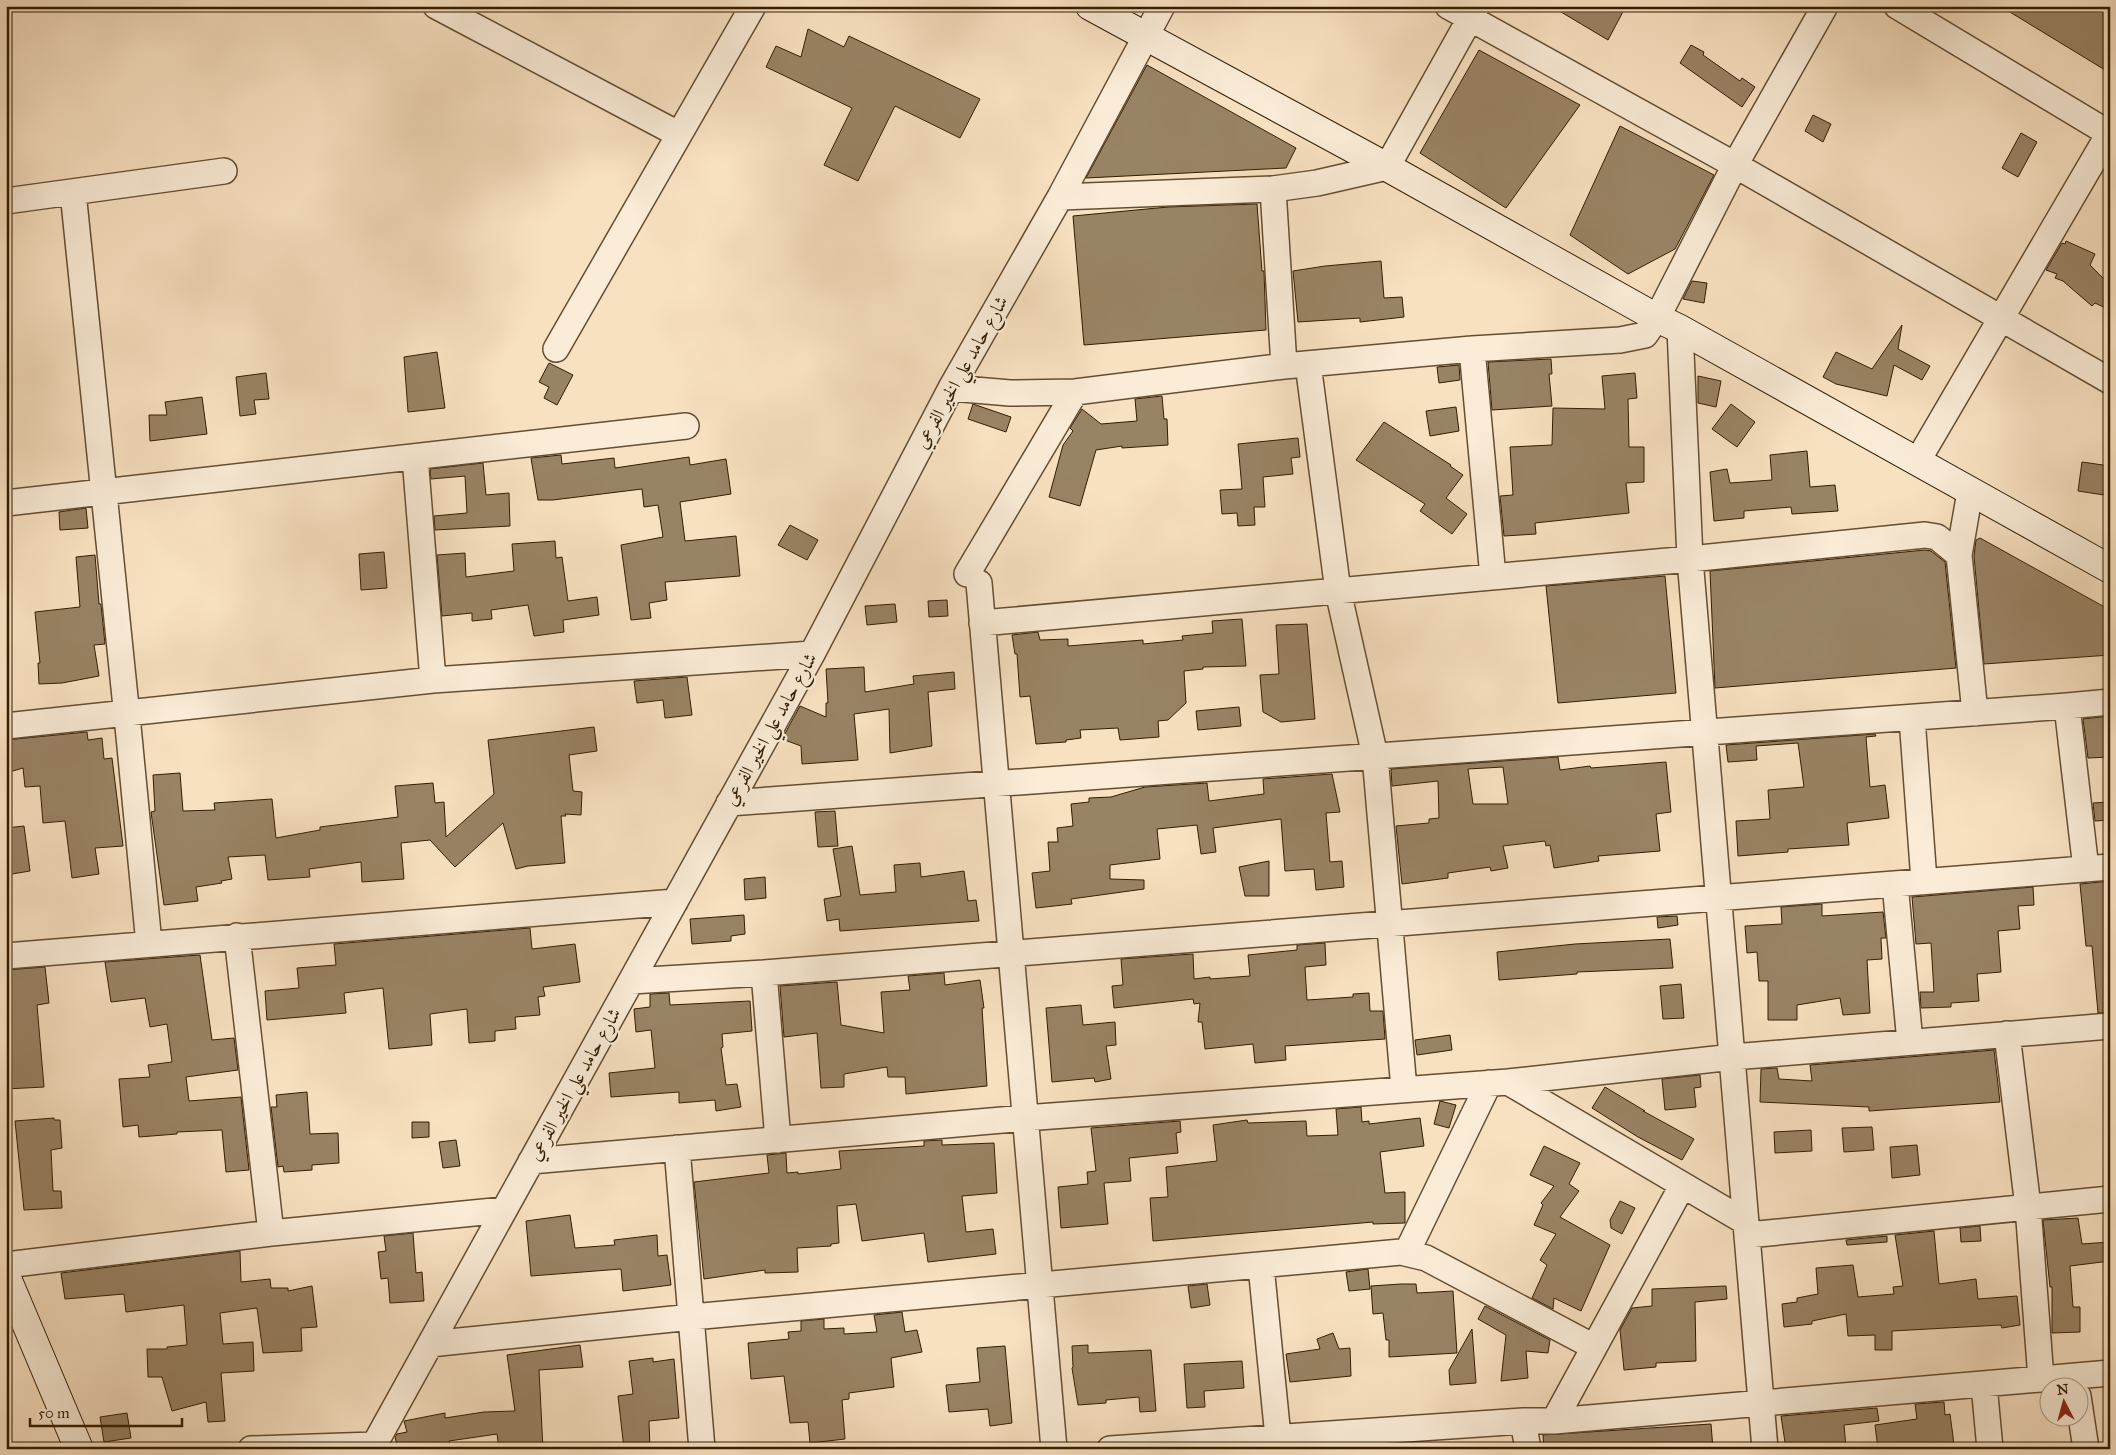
<svg xmlns="http://www.w3.org/2000/svg" width="2116" height="1455" font-family="'IM FELL Great Primer',Amiri,serif">
  <style>
    .building { fill: #998365; stroke: #321d02; fill-rule: evenodd }
    .lines { fill: none; stroke-linecap: round; stroke-linejoin: round }
    .minor-casing { stroke: #644e32; stroke-width: 28 }
    .secondary-casing { stroke: #321d02; stroke-width: 30 }
    .minor { stroke: #faecd7; stroke-width: 25 }
    .secondary { stroke: #faecd7; stroke-width: 28 }
    .labels { text-anchor: middle; dominant-baseline: central; stroke-width: 4.5; stroke-linejoin: round; paint-order: stroke }
    .street-label { font-size: 19px; fill: #321d02; stroke: #faecd7 }
  </style>
  <rect width="100%" height="100%" fill="#f8e1c1"/>
  <filter id="stains"><feTurbulence type="fractalNoise" baseFrequency=".004" numOctaves="4"/><feColorMatrix values="0 0 0 0 .2 0 0 0 0 .09 0 0 0 0 .02 0 0 0 .5 -.17"/></filter>
  <radialGradient id="worn" r=".72"><stop offset=".6" stop-color="#630" stop-opacity="0"/><stop offset="1" stop-color="#630" stop-opacity=".3"/></radialGradient>
  <path class="building" d="M1551,6H1626L1608,40Z
    M2000,6H2110V73Z
    M808,29L844,47L849,36L980,99L960,138L895,106L858,181L824,165L852,108L766,67L776,46L801,57Z
    M1691,45L1704,52L1703,55L1740,81L1742,78L1755,87L1742,107L1680,63Z
    M1479,50L1580,105L1506,208L1420,153Z
    M1147,65L1296,148L1286,168L1086,178Z
    M1813,115L1831,124L1823,142L1805,131Z
    M1620,126L1714,175L1675,249L1628,274L1570,235Z
    M2021,133L2037,142L2018,177L2002,168Z
    M1257,204L1262,271H1264L1266,330L1084,345L1073,216L1168,207Z
    M2066,241L2095,254L2090,265L2110,285V310L2095,303L2092,306L2063,281L2055,278L2057,274L2046,270L2062,243L2065,244Z
    M1381,261L1384,298L1402,297L1404,317L1360,322V318L1298,322L1293,271L1325,266Z
    M1692,281L1707,283L1704,303L1683,299Z
    M1902,325L1898,349L1930,366L1922,380L1894,365L1887,396L1836,384L1823,377L1836,352L1872,369Z
    M437,352L445,408L408,412L404,357Z
    M1551,359L1552,374H1549L1552,406L1492,410L1488,362Z
    M549,363L573,375L557,405L544,398L549,387L539,382Z
    M1459,365L1460,380L1439,383L1437,367Z
    M266,373L269,399L254,400L256,414L240,416L236,377Z
    M1635,373L1637,398L1628,399L1629,447H1644V482L1626,483L1629,513L1535,523L1536,534L1504,536L1500,496L1513,495L1510,447L1552,445L1553,408L1605,409L1602,376Z
    M1698,376L1721,381L1716,407L1698,403Z
    M1162,396L1164,419H1167L1168,445L1122,448V446L1096,450L1080,506L1049,497L1063,445L1073,431L1070,428L1082,409L1101,424L1137,421L1135,399Z
    M202,397L207,434L150,441L149,415H167L165,402Z
    M973,404L1011,417L1006,432L968,419Z
    M1731,404L1755,422L1737,447L1712,429Z
    M1456,407L1459,431L1430,436L1426,411Z
    M1384,422L1451,465L1450,466L1463,475L1446,498L1467,514L1452,534L1420,511L1425,504L1356,460Z
    M1298,438L1300,457L1291,458L1293,474L1263,477L1265,507H1254L1255,525L1238,526L1237,513L1222,514L1220,490L1242,489L1238,444Z
    M1807,451L1810,487L1835,485L1838,511L1792,514L1791,507L1744,511V518L1714,521L1710,472L1727,469L1730,483L1772,480L1770,455Z
    M561,455L562,464L614,458L615,468L689,457L690,465L726,459L731,494L680,502L685,541L736,536L740,576L665,582L667,600L649,603L651,618L631,620L621,545L663,537L658,505L644,507L642,489L553,500H538L531,458Z
    M2082,462L2110,466L2104,495L2078,491Z
    M483,463L486,495L509,493L510,526L435,530L434,516L467,513L465,476L431,479L430,469Z
    M86,508L88,528L60,530L59,512Z
    M790,525L818,540L807,560L778,545Z
    M1980,538L2110,610V655L1984,664L1974,556L1976,540Z
    M555,541L556,558L562,557L568,601L597,597L599,615L563,620L564,632L534,636L528,605L491,610L492,619L472,621V613L442,616L437,555L465,553L466,577L514,571L512,544Z
    M1925,550L1931,551L1945,562L1956,668L1715,688L1710,571Z
    M384,552L387,588L361,590L359,554Z
    M95,555L99,604H101L105,644L94,645L99,676L62,683L39,684L38,663H40L35,612L80,607L76,557Z
    M1665,576L1676,693L1558,703L1546,586Z
    M947,600L948,616L929,617L928,601Z
    M895,604L897,622L867,625L865,606Z
    M1242,619L1246,666L1203,667V669L1184,671L1186,703L1168,720L1158,721L1159,737L1120,740L1118,728L1080,730L1081,738L1066,740V742L1036,744L1030,696L1020,697L1017,654H1015L1012,635L1038,632L1040,640L1068,639V646L1143,640V644L1183,640L1182,636L1213,633L1212,621Z
    M1307,624L1315,719L1281,722L1263,712L1260,675L1279,674L1276,625Z
    M864,667L865,692L914,684L913,676L954,672L955,689L928,692L932,746L890,753L889,709L854,714L858,760L802,764L801,746L782,739L800,706L826,717V703H828L826,669Z
    M687,677L692,715L665,718L663,700L637,703L634,681Z
    M1239,707L1241,726L1198,730L1196,711Z
    M2110,716V757L2088,758L2083,719Z
    M594,727L597,751L569,755L573,791L582,792L581,815L565,814L566,816H561L565,863L528,866L516,869L503,823L455,867L430,840L401,843L404,879L362,882L361,862L309,869L310,877L268,880L265,855L228,857L232,879L221,881L222,883L196,887L198,901L164,905L151,812L155,811L153,775L180,773L183,811L215,810L214,803L272,799L276,838L320,830V827L398,817L395,786L433,783L435,803L444,802L446,837L494,794L488,740Z
    M87,732L88,740L102,738L104,759L112,758L123,846L95,848L99,874L72,878L65,821L43,823L40,786L25,787L23,768L6,773V740Z
    M1875,734L1876,736L1866,737L1870,787L1885,785L1889,818L1847,823L1849,845L1788,849V852L1738,856L1736,821L1770,819L1768,790L1804,787L1798,743L1756,746L1757,760L1728,762L1726,745Z
    M1558,757L1560,770L1590,766L1591,768L1666,762L1671,812L1656,814L1660,851L1598,856L1599,861L1554,868L1550,845L1546,846L1545,841L1503,846L1508,868L1491,871L1490,867L1448,873V878L1402,884L1396,826L1429,823V819L1439,818L1438,781L1392,786L1391,769ZM1503,767L1508,804H1473L1468,769Z
    M1332,774L1340,812L1326,813L1330,862L1342,861L1344,887L1316,890L1314,869L1285,871L1281,819L1213,828L1216,852L1201,854L1197,825L1157,829L1160,859L1110,865V879L1144,880V889L1071,899L1072,904L1036,908L1032,873L1050,871L1048,842H1058L1057,828L1073,826L1071,804L1089,802V798L1111,797L1145,787L1207,783L1209,801L1264,794L1263,779Z
    M2110,802V820L2095,821L2093,803Z
    M835,811L838,846L818,847L815,812Z
    M24,826L30,871L6,875V828Z
    M852,846L860,895L896,892L894,865L920,863L921,877L964,871L968,901L976,900L979,921L840,931L839,919L827,921L824,899L841,896L833,849Z
    M1269,861V896H1245L1239,867Z
    M765,877L766,898L745,900L744,879Z
    M2110,881V1012L2098,1013L2092,946H2086L2080,884Z
    M2033,887L2034,905L2018,906L2020,929L1998,931L2001,972L1977,974L1979,1001L1951,1003V1007L1921,1008L1920,992H1934L1931,943L1916,944L1912,897Z
    M1822,904V916L1883,912L1886,938H1881L1882,959L1867,960L1870,1013L1843,1015L1840,998L1797,1005V1020H1768V981H1759L1757,952L1747,953L1745,926L1782,924L1781,907Z
    M744,915L745,934L731,936V941L692,944L690,919Z
    M1677,916L1678,925L1658,928L1657,917Z
    M530,928L532,949L575,944L580,982L543,987L545,996L538,997L540,1015L515,1017L516,1029L495,1031V1041L469,1043L467,1009L430,1014L432,1045L389,1049L383,988L344,993L346,1013L267,1020L265,991L299,988L297,968L336,965L334,944Z
    M1670,939L1673,968L1577,972V974L1499,980L1497,952L1575,944Z
    M1325,943L1326,965L1305,967L1307,1000L1353,997V994L1369,993L1370,1011H1383L1385,1039L1285,1046L1286,1060L1255,1063L1253,1044L1205,1049L1202,1022H1198L1200,1003L1194,1004L1193,999L1114,1008L1112,986L1123,985L1121,959L1193,954L1194,979L1210,977V979L1250,976L1248,955L1297,950V945Z
    M200,955L212,1040L234,1038L238,1070L186,1077L189,1101L241,1097L249,1170L226,1172L222,1130L177,1132V1134L139,1137L138,1125L123,1127L119,1079L150,1077L148,1065L172,1062L167,1024L150,1027L145,998L111,1002L105,962Z
    M45,967L49,1003L37,1005L44,1087L6,1089V970Z
    M944,973L945,985L980,980L984,1008H982L987,1086L906,1094L905,1077H888L887,1067L844,1074V1087L821,1088L817,1033L784,1037L780,986L837,982L841,1025L884,1033L881,992L910,990L908,976Z
    M1681,984L1684,1018L1663,1019L1660,986Z
    M669,993L670,1005L750,1001L752,1031L722,1034L723,1047L721,1048L726,1085L737,1084L741,1107L716,1111L715,1100L679,1103V1092L611,1097L609,1073L655,1068L651,1030L636,1032L634,1009L650,1007V994Z
    M1081,1005L1083,1025L1115,1022L1116,1045L1106,1046L1111,1079L1095,1082L1094,1078L1052,1082L1046,1008Z
    M1450,1035L1452,1050L1417,1055L1415,1040Z
    M1994,1050L2000,1102L1869,1111V1107L1760,1102L1761,1069L1777,1068L1779,1079L1812,1081L1810,1065Z
    M1700,1075L1701,1087L1694,1088L1696,1107L1665,1110L1662,1079Z
    M1605,1087L1645,1111H1643L1694,1139L1682,1160L1638,1137L1592,1108Z
    M307,1092L310,1134L338,1133L339,1163L312,1165V1170L284,1172L283,1166L278,1167L271,1107H277L276,1095Z
    M1440,1101L1456,1105L1449,1128L1434,1124Z
    M1361,1107L1362,1122L1369,1121V1124L1420,1118L1424,1146L1380,1152L1385,1193L1405,1192V1223L1373,1224V1222L1153,1241L1150,1198L1168,1197L1166,1167L1217,1161L1213,1125L1247,1120L1248,1123L1306,1121L1307,1136L1338,1135L1336,1109Z
    M54,1118V1120H60L62,1148L51,1150L53,1191H61L62,1208L24,1210L15,1121Z
    M1180,1121L1181,1132L1176,1133L1178,1153L1129,1158L1131,1181L1104,1183L1108,1224L1061,1228L1058,1187L1088,1184L1087,1172L1096,1171L1091,1128Z
    M412,1122H429V1137L412,1138Z
    M1872,1127L1874,1150L1844,1152L1842,1128Z
    M1811,1130L1812,1151L1775,1153L1774,1132Z
    M456,1140L460,1166L443,1168L439,1142Z
    M942,1140V1145L994,1143L997,1193L962,1196L966,1232L993,1229L996,1254L928,1262L924,1233L862,1241L856,1204L837,1206L839,1243L831,1244V1246L797,1248L798,1272L765,1273V1270L704,1279L694,1182L769,1173L767,1155L786,1153L787,1173L798,1172V1174L841,1169L839,1151L924,1146V1141Z
    M1917,1145L1920,1175L1892,1178L1890,1147Z
    M1544,1146L1580,1163L1569,1184L1579,1191L1560,1217L1610,1245L1581,1311L1554,1298L1553,1309L1532,1298L1547,1265L1540,1260L1556,1234L1534,1225L1543,1205L1541,1203L1554,1186L1530,1175Z
    M1620,1201L1635,1208L1622,1234L1611,1228L1610,1220Z
    M570,1215L575,1248L615,1245L614,1240L657,1235L658,1256L667,1255L671,1285L623,1291L621,1269L531,1276L526,1221Z
    M2078,1218L2082,1244L2110,1242V1261L2070,1266L2073,1307H2080V1332L2052,1333V1287H2050L2043,1220Z
    M1980,1226L1981,1241L1961,1242L1960,1228Z
    M1934,1231L1939,1284L1976,1279L1978,1299L2017,1296L2020,1325L2002,1328L2001,1325L1892,1331V1350H1875V1335L1848,1336L1846,1314L1812,1321V1324L1784,1327L1782,1304L1797,1302V1298L1818,1294L1816,1268L1853,1265L1858,1297L1894,1294L1893,1287L1903,1286L1895,1235Z
    M413,1233L416,1273L422,1272L424,1301L390,1303L388,1278L381,1279L378,1252L386,1251L384,1236Z
    M1887,1236V1242L1847,1245L1846,1240Z
    M240,1251L241,1282L270,1279L271,1288H288V1291L312,1286L317,1327L301,1328L302,1351L263,1353L257,1308L220,1313L223,1344L253,1342L254,1371L221,1373L225,1421L208,1422L206,1402L172,1411L162,1377H148L147,1349H167V1347L187,1345L184,1305L126,1312L124,1294L65,1299L61,1273Z
    M1368,1269L1370,1289L1349,1291L1346,1272Z
    M1207,1284L1210,1305L1191,1308L1188,1286Z
    M1401,1284H1416L1417,1293L1453,1291L1457,1353L1389,1357V1340H1386L1383,1313L1373,1314L1371,1286Z
    M1726,1286L1727,1299L1695,1302L1696,1361L1656,1363V1367L1624,1370L1620,1330L1632,1308L1652,1306V1289Z
    M1485,1306L1550,1340L1548,1353L1526,1351L1528,1378L1501,1381L1506,1335L1478,1319Z
    M902,1312L905,1332L917,1330L922,1352L891,1358L894,1387L849,1393V1399L842,1400L845,1439L810,1443L808,1422L790,1423L784,1376L751,1379L748,1343L789,1339L788,1332L801,1331V1321L824,1319V1329L844,1328V1334L877,1332L874,1315Z
    M1472,1329L1476,1383L1450,1385L1449,1370Z
    M1333,1333L1339,1349L1350,1348L1351,1376L1290,1382L1286,1354L1320,1349L1317,1339Z
    M580,1345L583,1367L539,1370L543,1449H499L497,1434L449,1441L451,1449H398L395,1437L397,1434L407,1432L404,1421L445,1413V1418L484,1412L515,1411L507,1355Z
    M1088,1345V1353L1151,1350L1156,1411L1140,1412L1139,1397L1106,1400V1403L1078,1405L1072,1368L1073,1367L1072,1346Z
    M1005,1346L1012,1423L990,1426L988,1409L949,1412L946,1385L980,1382L977,1348Z
    M653,1358V1362L674,1359L679,1418L649,1421L650,1449H624L618,1396L633,1394L629,1361Z
    M1242,1361L1244,1388L1204,1391L1205,1407L1187,1408L1184,1364Z
    M1944,1402L1945,1415L1950,1414L1954,1444L1927,1448V1444L1878,1449L1875,1425L1917,1419L1915,1404Z
    M1877,1408L1879,1421L1844,1425L1846,1447L1786,1449L1781,1416Z
    M127,1413L131,1438L104,1442L100,1417Z
    M1711,1424L1713,1449H1544L1543,1435Z"/>
  <g class="lines">
    <g class="minor-casing">
      <path id="minor" d="M436,6L678,134
        M1448,6L1735,165L2110,381
        M1897,6L2110,134
        M1273,189L1284,366
        M73,192C98,442 126,693 149,944
        M1060,197L1273,189L1317,183L1387,167L1477,6
        M6,201L224,171
        M1680,329L1690,559L1765,1449
        M556,349L753,6
        M1472,349L1493,577
        M1308,364L1338,591L1375,756L1404,1089
        M951,388L1010,393L1075,392L1284,366L1472,349L1620,340L1645,335L1657,318L1735,165L1825,6
        M415,457L433,680
        M1917,462L2110,132
        M1970,492L1959,555L1975,713
        M6,503L686,426
        M967,574L1075,392
        M979,583L1054,1449
        M982,623L1690,559L1925,535L1937,537L1959,555
        M2067,706L2086,869
        M1912,718L1924,881
        M6,726L433,680L812,654
        M729,803L2067,706L2110,702
        M1895,884L1910,1042
        M237,936L271,1233
        M6,956L675,902
        M764,973L778,1140
        M631,981L764,973L2110,867
        M2007,1034L2028,1207L2041,1379
        M1508,1082L1744,1221
        M677,1148L702,1449
        M531,1161L1025,1118L1508,1082L1733,1057L2110,1026
        M1748,1235L2110,1199
        M1407,1252L1489,1083
        M6,1265L271,1233L504,1210
        M1261,1266L1278,1437
        M430,1344L692,1317L1401,1252L1426,1258L1594,1347
        M1984,1385L1990,1449
        M2078,1396L2086,1449
        M1523,1421L1528,1449
        M1554,1421L1682,1186
        M251,1449L374,1445
        M372,1449L812,654L951,388L1060,197L1162,6
        M1110,1449L1523,1421H1554L2110,1373"/>
    </g>
    <g class="secondary-casing">
      <path id="secondary" d="M1090,6L1387,167L1657,318L1680,329L2110,569
        M6,1276L79,1449"/>
    </g>
    <use href="#minor" class="minor"/>
    <use href="#secondary" class="secondary"/>
  </g>
  <g class="labels">
    <g class="street-label">
      <text transform="translate(961 372) rotate(-61)">شارع حامد علي الخير الفرعي</text>
      <text transform="translate(770 729) rotate(-61)">شارع حامد علي الخير الفرعي</text>
      <text transform="translate(574 1084) rotate(-61)">شارع حامد علي الخير الفرعي</text>
    </g>
  </g>
  <rect width="2116" height="1455" fill="none" stroke="#f8e1c1" stroke-width="25"/>
  <rect x="8" y="8" width="2101" height="1440" fill="none" stroke="#321d02" stroke-width="2.5"/>
  <rect x="12" y="12" width="2091" height="1430" fill="none" stroke="#321d02"/>
  <g transform="translate(2064 1402) rotate(354)"><circle r="24" fill="#faecd7" stroke="#aa9982"/>
  <path d="M0-4L9 19L0 12L-9 19Z" fill="#8f2418"/>
  <text y="-8" font-size="14" font-weight="bold" text-anchor="middle" fill="#321d02">N</text>
  </g>
  <path d="M30 1418v8h152v-8" fill="none" stroke="#321d02" stroke-width="2.5"/>
  <text x="38" y="1418" font-size="15" fill="#321d02" stroke="#faecd7" stroke-width="4" paint-order="stroke">50 m</text>
  <rect width="100%" height="100%" filter="url(#stains)"/>
  <rect width="100%" height="100%" fill="url(#worn)"/>
</svg>
